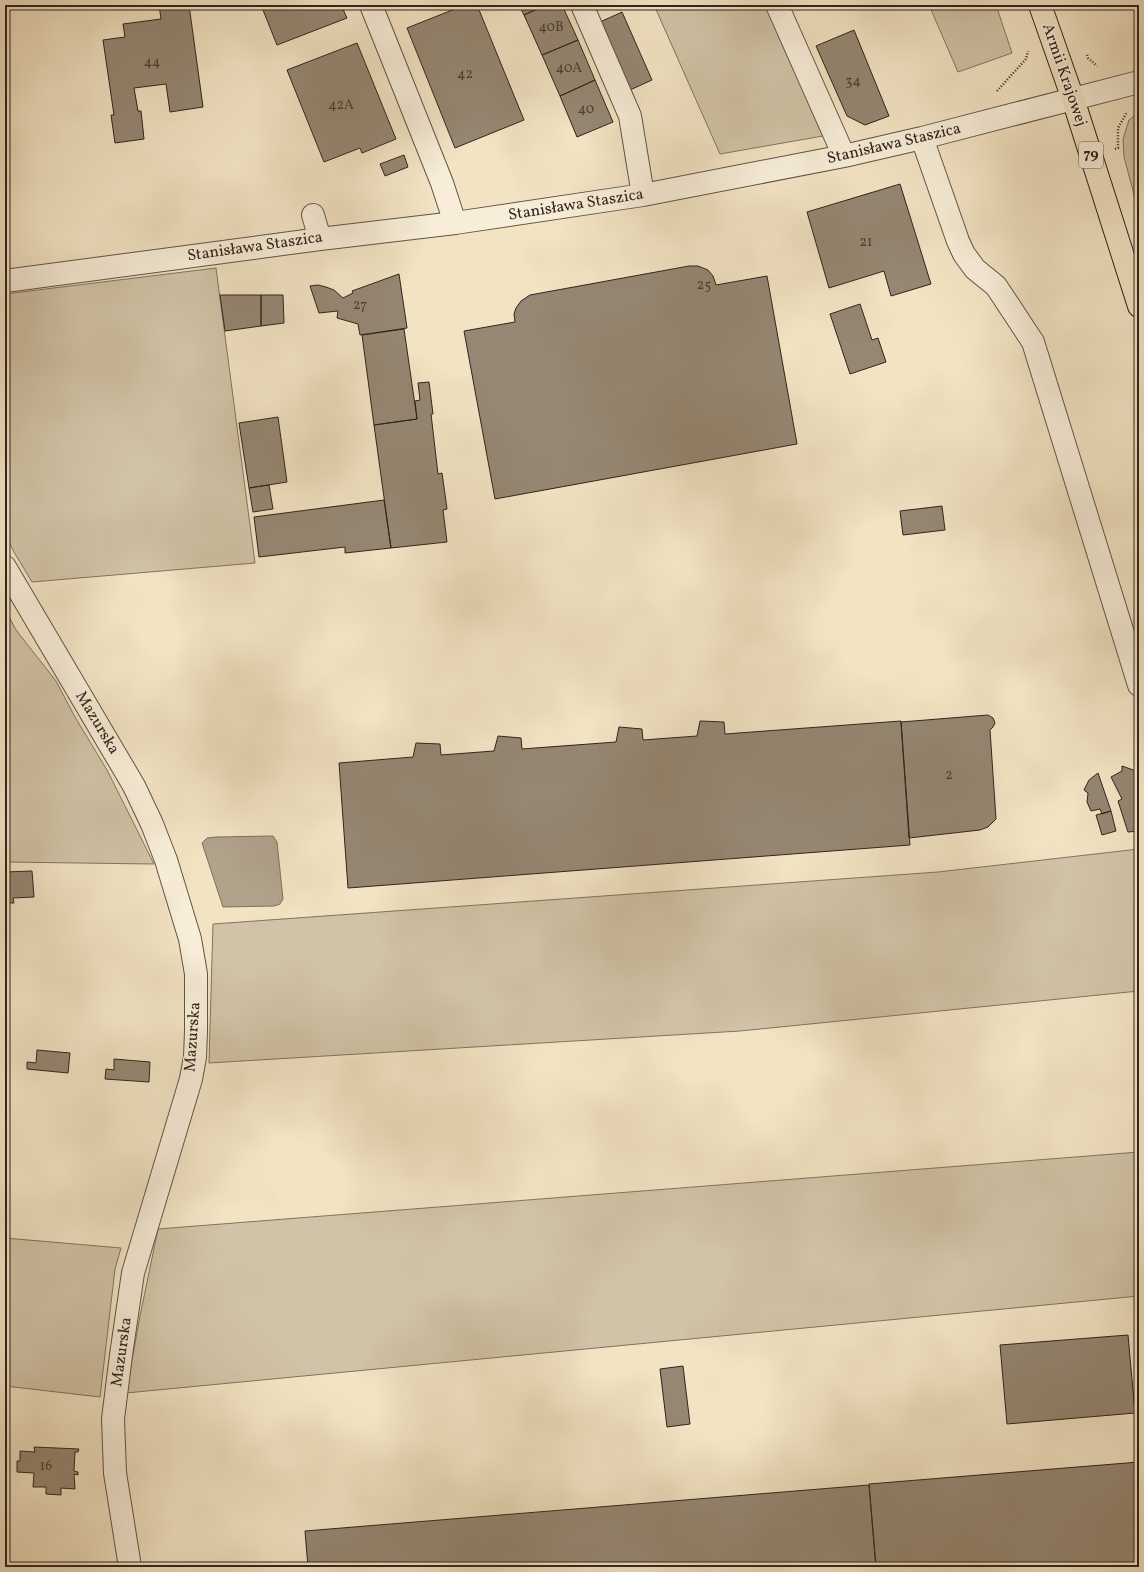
<svg xmlns="http://www.w3.org/2000/svg" width="1144" height="1572" font-family="Vollkorn,serif">
  <style>
    .green { fill: #d1c3a7; stroke: #807462 }
    .water { fill: #b0a28b; stroke: #7d705f }
    .building { fill: #958773; stroke: #30241d }
    .lines { fill: none; stroke-linecap: round; stroke-linejoin: round }
    .minor-casing { stroke: #605446; stroke-width: 24 }
    .major-casing { stroke: #30241d; stroke-width: 24 }
    .path { stroke: #30241d; stroke-width: 2.5; stroke-dasharray: 1 2; stroke-linecap: butt }
    .minor { stroke: #f7edd8; stroke-width: 22 }
    .major { stroke: #f2e3c3; stroke-width: 22 }
    .labels { text-anchor: middle; dominant-baseline: central; stroke-width: 3; stroke-linejoin: round; paint-order: stroke }
    .number-label { font-size: 14px; fill: #493d32 }
    .shield { fill: #f7edd8; stroke: #6c6055; stroke-width: 1 }
    .shield-label { font-size: 15px; font-weight: bold; fill: #30241d }
    .street-label { font-size: 16px; fill: #30241d; stroke: #f7edd8 }
  </style>
  <rect width="100%" height="100%" fill="#f2e3c3"/>
  <filter id="stains"><feTurbulence type="fractalNoise" baseFrequency=".005" numOctaves="4"/><feColorMatrix values="0 0 0 0 .2 0 0 0 0 .09 0 0 0 0 .02 0 0 0 .5 -.17"/></filter>
  <radialGradient id="worn" r=".72"><stop offset=".6" stop-color="#630" stop-opacity="0"/><stop offset="1" stop-color="#630" stop-opacity=".3"/></radialGradient>
  <path class="green" d="M654,5H765L823,136L720,154Z
    M929,5H996L1012,53L958,72Z
    M1139,112V213L1124,157L1123,139L1129,120Z
    M216,268L255,563L32,582L14,552L5,533V294Z
    M5,609L16,630L56,681L75,717L107,770L154,864L5,862Z
    M1139,849V991L740,1031L209,1063L213,924L938,872Z
    M1139,1152V1296L126,1393L140,1316L158,1229Z
    M5,1238L121,1248L115,1269L100,1397L5,1386Z"/>
  <path class="water" d="M273,836L277,842L283,899L280,904L274,906L223,907L202,843L207,838L216,837Z"/>
  <path class="building" d="M159,5H189L203,107L170,112L166,84L134,88L138,111H141L144,139L115,143L111,115H114L103,40L125,37L123,24L161,19Z
    M261,5H341L347,18L277,45Z
    M465,5H477L524,120L455,148L407,28Z
    M519,5H546L524,15Z
    M546,5H562L578,40L542,55L524,15Z
    M622,12L652,80L630,90L600,22Z
    M854,30L889,116L865,125L847,116L816,46Z
    M578,40L595,80L560,96L542,55Z
    M357,43L396,139L362,153L360,148L324,162L287,70Z
    M595,80L613,122L577,137L560,96Z
    M404,155L408,167L385,176L380,164Z
    M900,184L931,284L891,296L884,271L829,288L807,212Z
    M689,266H698L708,270L713,276L716,285L767,276L797,444L495,499L464,331L515,322L514,314L516,308L521,301L530,295Z
    M399,274L407,328L360,335L358,324L337,318L338,311L319,313L310,286L318,285L326,287L334,290L343,298L353,293L352,291Z
    M220,295H261V326L225,331Z
    M261,295H283L284,323L261,326Z
    M860,304L872,340L878,338L886,362L850,374L830,314Z
    M404,329L417,419L374,425L362,335Z
    M429,382L433,414H431L438,474L442,473L447,509L443,510L447,542L391,548L374,425L417,419L415,401L420,400L418,383Z
    M278,417L287,482L249,488L239,423Z
    M269,485L273,509L253,512L249,488Z
    M384,500L391,548L345,553V547L259,557L254,517Z
    M942,506L945,530L903,535L900,511Z
    M988,715L993,718L995,723L993,727L990,730L996,819L988,827L980,830L909,838L901,722Z
    M700,721L724,722L725,734L901,721L910,845L348,888L339,763L413,757L416,743L440,744L441,755L494,751L498,736L521,738L522,749L616,742L619,727L642,729L643,740L697,736Z
    M1122,766L1139,772V831L1128,832L1118,801L1122,799L1111,777L1122,771Z
    M1098,773L1111,811L1102,814L1100,809L1091,811L1087,802L1088,793L1084,790L1089,780Z
    M1111,811L1116,831L1102,835L1096,815Z
    M32,871L34,897L13,898L14,903H5V872Z
    M37,1050L70,1053L68,1073L27,1069V1062L36,1063Z
    M114,1059L150,1062L149,1082L105,1079L106,1069L114,1070Z
    M1128,1335L1135,1413L1007,1424L1000,1345Z
    M683,1366L690,1424L667,1427L660,1369Z
    M34,1447L79,1449L78,1452H75L74,1471L78,1472V1475L74,1474L75,1489L61,1488V1495L46,1494V1487H33L34,1473L17,1472V1461H20V1451L35,1452Z
    M1139,1462V1567H876L869,1484Z
    M869,1485L876,1567H308L305,1531Z"/>
  <g class="lines">
    <g class="minor-casing">
      <path id="minor" d="M371,5L442,183L455,223
        M582,5L630,116L643,195
        M777,5L844,156
        M922,138L958,241L964,254L975,269L996,286L1033,342L1139,685
        M313,215L320,239
        M5,281L320,239L455,223L643,195L844,156L922,138L1139,82
        M5,567L134,786L152,824L166,860L190,939L196,974V1031L195,1057L191,1079L133,1273L121,1355L113,1419L115,1473L130,1567"/>
    </g>
    <g class="major-casing">
      <path id="major" d="M1040,5L1073,99L1139,306"/>
    </g>
    <path class="path" d="M1087,55L1088,58L1097,66
      M997,91L1026,59L1028,51
      M1115,149L1118,148V128L1127,112"/>
    <use href="#minor" class="minor"/>
    <use href="#major" class="major"/>
  </g>
  <g class="labels">
    <g class="number-label">
      <text x="551" y="27">40B</text>
      <text x="152" y="62">44</text>
      <text x="569" y="68">40A</text>
      <text x="465" y="74">42</text>
      <text x="853" y="81">34</text>
      <text x="341" y="105">42A</text>
      <text x="586" y="109">40</text>
      <text x="866" y="242">21</text>
      <text x="704" y="285">25</text>
      <text x="360" y="305">27</text>
      <text x="949" y="775">2</text>
      <text x="46" y="1466">16</text>
    </g>
    <rect class="shield" x="1079" y="142" width="24" height="26" rx="3"/>
    <g class="shield-label">
      <text x="1091" y="155">79</text>
    </g>
    <g class="street-label">
      <text transform="translate(1064 75) rotate(71)">Armii Krajowej</text>
      <text transform="translate(894 144) rotate(-13)">Stanisława Staszica</text>
      <text transform="translate(576 205) rotate(-9)">Stanisława Staszica</text>
      <text transform="translate(255 247) rotate(-8)">Stanisława Staszica</text>
      <text transform="translate(97 723) rotate(59)">Mazurska</text>
      <text transform="translate(193 1037) rotate(-86)">Mazurska</text>
      <text transform="translate(122 1352) rotate(-82)">Mazurska</text>
    </g>
  </g>
  <rect width="1144" height="1572" fill="none" stroke="#f2e3c3" stroke-width="20"/>
  <rect x="6" y="6" width="1132" height="1560" fill="none" stroke="#30241d" stroke-width="2"/>
  <rect x="10" y="10" width="1124" height="1552" fill="none" stroke="#30241d"/>
  <rect width="100%" height="100%" filter="url(#stains)"/>
  <rect width="100%" height="100%" fill="url(#worn)"/>
</svg>
